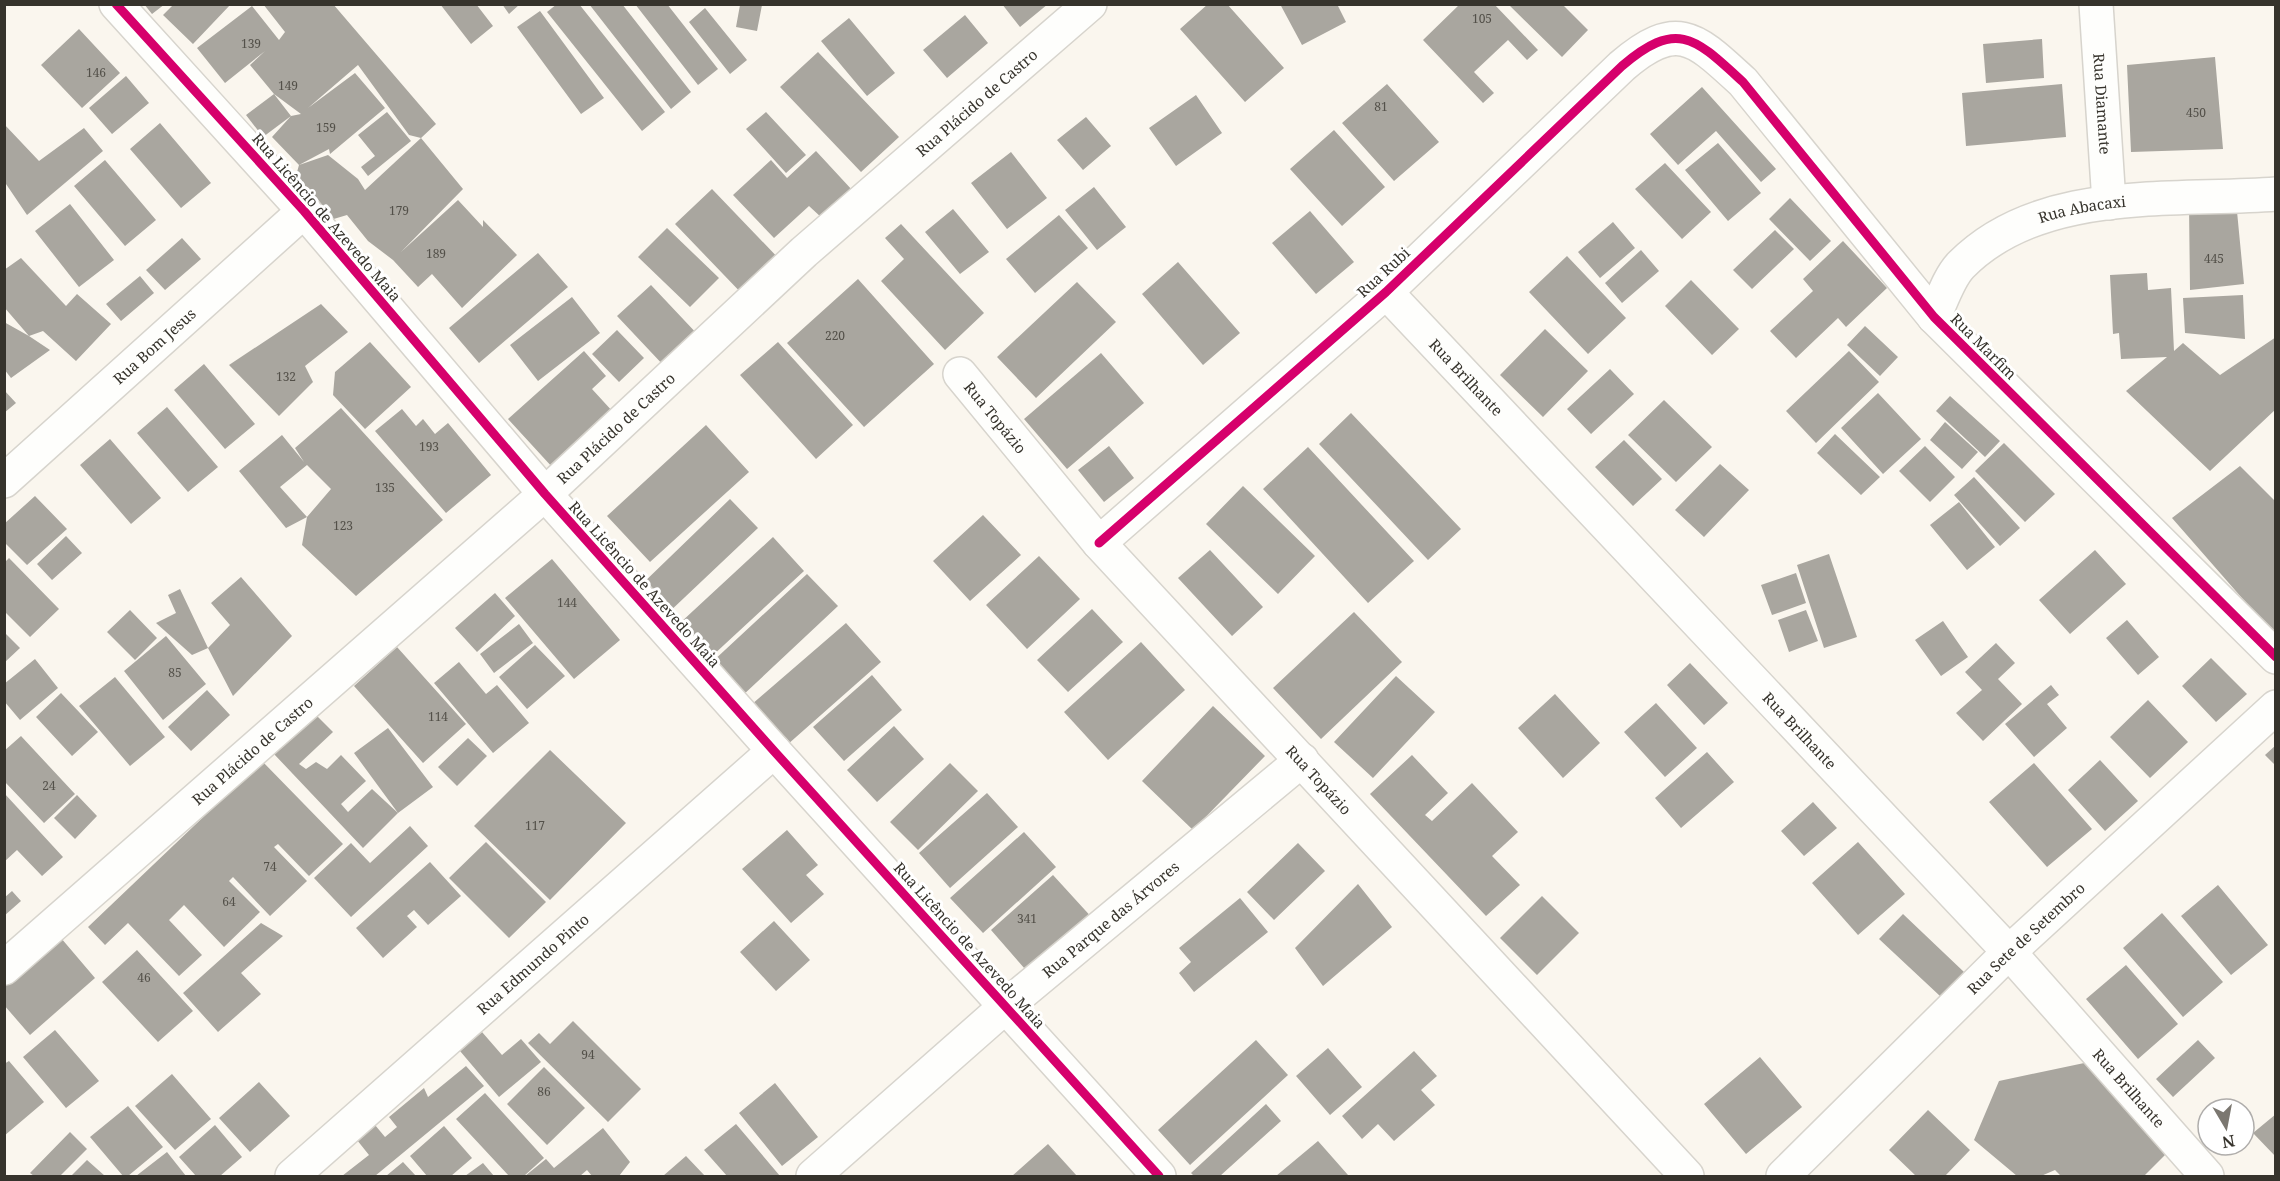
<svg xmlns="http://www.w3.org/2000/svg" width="2280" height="1181" font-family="'Noto Serif',serif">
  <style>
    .building { fill: #a9a69f }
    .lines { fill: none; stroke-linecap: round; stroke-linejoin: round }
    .minor-casing { stroke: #d7d4cd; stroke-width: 36 }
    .minor { stroke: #fefefc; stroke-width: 33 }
    .cycleway-casing { stroke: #fff; stroke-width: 13 }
    .cycleway { stroke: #d6006c; stroke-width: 9 }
    .labels { text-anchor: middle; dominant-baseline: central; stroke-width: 6; stroke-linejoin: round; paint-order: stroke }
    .number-label { font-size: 12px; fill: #535049 }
    .street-label { font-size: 15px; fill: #36332c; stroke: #fff }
  </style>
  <rect width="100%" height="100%" fill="#faf6ee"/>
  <path class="building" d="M144,4H165L152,14Z
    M174,4H231L193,44L163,15Z
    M263,4H333L436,124L421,138L409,135L358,65L308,108L355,73L385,108L330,154L329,149L299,165L272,137L291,116L301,114L274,94L250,65L265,51L225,83L197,48L252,6L279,40L285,32Z
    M440,4H476L493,26L471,44Z
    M502,4H520L509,14Z
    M557,4H579L665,112L642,131L547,12Z
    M589,4H622L691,92L671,109Z
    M635,4H667L718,69L698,85Z
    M1002,4H1048L1020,27Z
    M1208,4H1227L1284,68L1245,102L1180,29Z
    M1280,4H1337L1346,22L1302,45Z
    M1460,4H1494L1538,50L1527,60L1508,40L1474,72L1494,93L1483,103L1423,40Z
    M1508,4H1562L1588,30L1562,57Z
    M740,5H762L757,31L736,27Z
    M705,8L747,60L730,74L689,22Z
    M540,11L604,98L581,114L517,27Z
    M965,15L988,43L947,78L923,50Z
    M849,18L895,73L867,96L821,41Z
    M79,29L120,73L82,108L41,65Z
    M2042,39L2044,78L1986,83L1983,44Z
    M818,52L899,137L861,172L780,87Z
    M2215,57L2223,149L2131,152L2127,65Z
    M126,76L149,103L112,134L89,108Z
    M1387,84L1439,142L1394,181L1342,123Z
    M2062,84L2066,137L1966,146L1962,93Z
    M1702,87L1776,169L1761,182L1716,131L1678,165L1650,134Z
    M274,94L291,116L263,137L246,115Z
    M1196,95L1222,133L1176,166L1149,128Z
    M387,112L411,141L368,176L361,167L375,156L358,135Z
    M766,112L806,155L786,173L746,129Z
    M1086,117L1111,146L1083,170L1057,140Z
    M160,123L211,183L181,208L130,149Z
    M4,124L39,161L84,128L103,151L27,215L6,184L4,188Z
    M1334,130L1385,187L1342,226L1290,169Z
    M421,138L463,189L401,252L458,200L483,227V220L517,255L462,308L432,274L418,287L393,260L368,241L347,215L327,221L294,183L299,165L328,155L358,179L365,190Z
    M1718,143L1761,193L1728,221L1685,170Z
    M816,151L853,191L822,218L809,206L774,238L733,195L771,160L787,178Z
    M1011,152L1047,198L1007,229L971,183Z
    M105,160L156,220L125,246L74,186Z
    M1665,163L1711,212L1682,239L1635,189Z
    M1094,187L1126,227L1097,250L1065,210Z
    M712,189L784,264L747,299L675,224Z
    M1790,198L1831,241L1810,261L1769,219Z
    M2236,201L2244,284L2190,290L2189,205Z
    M70,204L114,260L79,287L35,231Z
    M953,209L989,252L960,274L925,232Z
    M1310,211L1354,262L1316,294L1272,243Z
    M1059,215L1088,248L1035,293L1006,259Z
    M1613,222L1635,248L1600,278L1578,252Z
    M901,224L984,313L945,350L881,281L904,259L885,238Z
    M667,228L719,278L690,307L638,257Z
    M1775,230L1794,249L1752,289L1733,270Z
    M182,238L201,259L165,290L146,270Z
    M1843,241L1887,288L1846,327L1838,318L1796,358L1770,331L1813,291L1803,279Z
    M1641,250L1659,271L1622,303L1605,283Z
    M538,253L568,287L479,363L449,328Z
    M1567,256L1626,318L1588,354L1529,292Z
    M21,258L66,306L77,294L111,324L76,361L43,331L29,336L50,350L11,378L4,369V322L29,336L4,307V270Z
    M1178,262L1240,333L1203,365L1142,294Z
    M2147,273L2148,290L2171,288L2174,351L2183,343L2220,375L2276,337V409L2210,471L2126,391L2167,357L2121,359L2119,333L2113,334L2110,275Z
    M140,276L154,293L121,321L106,304Z
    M858,279L934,364L864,427L787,343Z
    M1691,280L1739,329L1712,355L1665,306Z
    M1077,282L1116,322L1036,398L997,357Z
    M651,285L700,337L666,368L617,316Z
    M2243,295L2245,339L2185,333L2183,298Z
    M572,297L600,333L538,381L510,345Z
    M321,304L348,332L305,366L313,382L279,416L229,365Z
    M1865,326L1898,357L1880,376L1847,345Z
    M1545,329L1588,371L1543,417L1500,375Z
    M617,330L644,358L619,382L592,354Z
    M370,342L411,387L365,429L333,395L335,372Z
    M778,342L853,425L816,459L740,375Z
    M584,351L606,376L592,389L614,413L553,468L508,419Z
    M1849,351L1879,382L1816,443L1786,411Z
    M1101,353L1144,403L1067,469L1024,419Z
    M204,364L255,424L225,449L174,390Z
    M1610,369L1634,394L1591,434L1567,409Z
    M4,390L16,403L4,413Z
    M1878,393L1921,439L1883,474L1841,428Z
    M1950,396L2000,441L1985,457L1936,411Z
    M1664,400L1712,447L1676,482L1628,435Z
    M167,407L218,467L188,492L137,433Z
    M341,408L443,520L356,596L302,545L307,517L331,489L307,465L280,487L307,517L286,528L239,471L282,435L304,462L295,448Z
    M402,409L416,426L423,419L435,434L448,423L491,475L446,513L375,431Z
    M1351,413L1461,529L1428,560L1319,444Z
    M1945,422L1978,452L1962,469L1930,440Z
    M706,425L749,472L650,562L607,516Z
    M1835,434L1880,477L1861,495L1817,453Z
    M110,439L161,498L131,524L80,465Z
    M1624,440L1662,479L1633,506L1595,467Z
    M2004,443L2055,494L2025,522L1975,471Z
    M1109,446L1134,478L1104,502L1078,470Z
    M1925,446L1955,477L1930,502L1899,471Z
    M1308,447L1414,561L1368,603L1263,489Z
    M1720,464L1749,490L1704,537L1675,510Z
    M2240,466L2276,502V637L2172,518Z
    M1974,477L2020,528L2000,546L1954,495Z
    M1243,486L1315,556L1278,594L1206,524Z
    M35,496L67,529L27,565L4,542V524Z
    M730,499L758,528L666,615L639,587Z
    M1959,502L1995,547L1967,570L1930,525Z
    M983,515L1021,555L970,601L933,561Z
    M66,536L82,553L52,580L37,564Z
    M773,537L804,571L711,657L680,623Z
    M1210,550L1263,607L1232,636L1178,578Z
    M2095,550L2126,584L2070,634L2039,600Z
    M1829,554L1857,637L1824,648L1797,565Z
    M1039,556L1080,599L1027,649L986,605Z
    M9,558L59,609L30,637L4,611V563Z
    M552,559L620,640L574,679L505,598Z
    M1796,573L1806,603L1772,615L1761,585Z
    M807,574L838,606L742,696L711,663Z
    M241,577L292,636L233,696L208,648L192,655L156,623L176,613L168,595L180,589L208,648L230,625L211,603Z
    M495,593L515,616L477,652L455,628Z
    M1092,609L1123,642L1068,692L1037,660Z
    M130,610L157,638L135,660L107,632Z
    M1806,610L1818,641L1789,652L1778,620Z
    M1354,612L1402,662L1321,739L1273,688Z
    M2127,620L2159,657L2138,675L2106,638Z
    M1943,621L1968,657L1941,676L1915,640Z
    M846,623L881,662L787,745L751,705Z
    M519,624L533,643L494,673L480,654Z
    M4,632L20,648L4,663Z
    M166,636L206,684L163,720L124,671Z
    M1141,642L1185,690L1108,760L1064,712Z
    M1996,643L2015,663L1998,679L2022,704L1983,741L1956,713L1982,690L1965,672Z
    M535,645L565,676L527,709L499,677Z
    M397,647L466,724L423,763L354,686Z
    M2211,658L2247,694L2216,722L2182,686Z
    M35,659L58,688L20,720L4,701V684Z
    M459,662L486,694L497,685L529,723L493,753L434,683Z
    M1690,663L1728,703L1704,725L1667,685Z
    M872,675L902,710L844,761L813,727Z
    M1396,676L1435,712L1373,778L1334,742Z
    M115,677L165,737L130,766L79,706Z
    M2051,685L2059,695L2047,704L2067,728L2034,757L2005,724Z
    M207,690L230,715L191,751L168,727Z
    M61,693L98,732L72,756L36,717Z
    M1555,694L1600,743L1563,778L1518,728Z
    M2148,700L2188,742L2150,778L2110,737Z
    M1656,703L1697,748L1665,777L1624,732Z
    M1213,706L1265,756L1193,830L1142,781Z
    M316,715L333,732L299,764L306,769L316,762L327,769L341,755L366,781L341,804L348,812L372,789L398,813L354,753L388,728L433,787L398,813L363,848L274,754Z
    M894,726L924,759L877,802L847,770Z
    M21,736L75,794L44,823L4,781V751Z
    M468,738L487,756L457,786L438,767Z
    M2276,745V766L2265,755Z
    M550,750L626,823L550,900L474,826Z
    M1707,752L1734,782L1681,828L1655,798Z
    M1412,755L1448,793L1425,815L1432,821L1472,783L1518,832L1492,856L1520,885L1486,916L1370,794Z
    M2100,760L2138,801L2105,831L2068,790Z
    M262,761L343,844L309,876L278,844L274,847L307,881L270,916L233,877L229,881L260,912L224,947L184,905L169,920L202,955L179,976L128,923L105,945L88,927Z
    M950,763L978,791L918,850L890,822Z
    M2034,763L2092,829L2047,867L1989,802Z
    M4,793L63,857L42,876L17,850L4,862Z
    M987,793L1018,827L950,888L919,853Z
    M77,795L97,816L75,839L54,818Z
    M1813,802L1837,828L1804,856L1781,831Z
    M410,826L428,846L351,917L314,878L351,843L370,863Z
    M787,830L818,865L806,875L824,894L791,923L742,869Z
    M1024,832L1056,867L983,933L950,898Z
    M486,842L546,902L509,938L449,878Z
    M1858,842L1905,894L1858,935L1812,883Z
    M1298,843L1325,871L1274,920L1247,892Z
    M430,862L461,896L428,925L414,910L407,916L417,927L383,958L356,928Z
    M1053,875L1095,921L1032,977L991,930Z
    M1358,884L1392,927L1323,986L1295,948Z
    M2218,885L2268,945L2231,975L2181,916Z
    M12,891L21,901L4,916V898Z
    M1542,896L1579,933L1537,975L1500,938Z
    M1240,898L1268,932L1194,992L1179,973L1191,962L1179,948Z
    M2162,913L2223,982L2183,1017L2123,948Z
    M1903,914L1964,972L1940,996L1879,939Z
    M774,921L810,960L776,991L740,952Z
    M261,923L283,936L241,973L261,994L218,1032L183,993Z
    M61,938L95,978L30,1035L4,1005V986Z
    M137,950L193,1011L158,1042L102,982Z
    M2126,965L2178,1024L2138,1059L2086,999Z
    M573,1021L641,1089L608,1122L528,1043L539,1033L550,1044Z
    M55,1030L99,1081L66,1108L23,1057Z
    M482,1032L502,1055L521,1039L541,1062L499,1097L460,1051Z
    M1256,1040L1288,1075L1190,1165L1158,1130Z
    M2198,1040L2215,1058L2173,1097L2156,1079Z
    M1328,1048L1362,1087L1330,1115L1296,1076Z
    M1414,1051L1437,1076L1421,1090L1435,1105L1394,1141L1378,1124L1362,1139L1342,1116Z
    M1760,1057L1802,1107L1746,1154L1704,1104Z
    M9,1061L44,1102L4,1136V1064Z
    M2089,1062L2174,1146L2144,1176H2061L2055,1170L2041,1176H2017L1974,1140L1999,1081Z
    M466,1066L484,1086L375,1176H342L369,1155L357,1140L375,1125L385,1137L397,1127L389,1117L424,1088L428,1097Z
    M544,1067L585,1108L547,1145L507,1104Z
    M172,1074L211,1119L175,1150L135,1106Z
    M259,1082L290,1116L250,1152L219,1118Z
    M775,1083L818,1137L782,1166L739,1113Z
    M485,1093L544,1158L524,1176H509L456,1119Z
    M1266,1104L1281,1121L1220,1176H1194L1191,1173Z
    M128,1106L163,1147L128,1176H123L90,1137Z
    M1928,1110L1970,1150L1945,1176H1916L1889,1150Z
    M2276,1114V1157L2253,1133Z
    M736,1124L780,1176H727L704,1150Z
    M215,1125L242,1157L220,1176H196L179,1157Z
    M444,1126L472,1158L451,1176H427L410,1156Z
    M603,1128L630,1162L619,1176H592L587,1170L580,1176H525L546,1159L554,1168Z
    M70,1132L87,1149L60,1176H34L30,1173Z
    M1318,1141L1348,1175L1346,1176H1276Z
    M1048,1144L1077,1176H1012Z
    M167,1152L186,1176H136Z
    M686,1156L705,1176H663Z
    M87,1160L105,1176H71Z
    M403,1162L416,1176H386Z
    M483,1163L494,1176H465Z"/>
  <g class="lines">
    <g class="minor-casing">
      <g id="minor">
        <path d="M116,4L304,211L545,494L774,751L1159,1176"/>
        <path id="s1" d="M2096,4L2109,203"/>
        <path id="s2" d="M1386,292L2009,952L2207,1176"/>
        <path id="s3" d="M1934,317C1941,302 1949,277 1961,265C2040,185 2173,202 2276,194"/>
        <path id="s4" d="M960,374L1099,543L1687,1176"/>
        <path id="s5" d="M4,481L304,211"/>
        <path d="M1099,543L1386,292L1622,66C1678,18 1696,39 1743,82L1934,317L2276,657"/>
        <path id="s6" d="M4,968L545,494L804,252L1090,4"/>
        <path id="s7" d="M292,1176L774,751"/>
        <path id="s8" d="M813,1176L1006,1006L1302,760"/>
        <path id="s9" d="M1783,1176L2009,952L2276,707"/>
      </g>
    </g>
    <use href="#minor" class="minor"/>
    <g class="cycleway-casing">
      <path id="cycleway" d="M116,4L304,211L545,494L774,751L1159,1176
        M1099,543L1386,292L1622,66C1678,18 1696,39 1743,82L1934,317L2276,657"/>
    </g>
    <use href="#cycleway" class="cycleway"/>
  </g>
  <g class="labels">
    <g class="number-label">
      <text x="1482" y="18">105</text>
      <text x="251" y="43">139</text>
      <text x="96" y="72">146</text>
      <text x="288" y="85">149</text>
      <text x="1381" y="106">81</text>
      <text x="2196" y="112">450</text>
      <text x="326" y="127">159</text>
      <text x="399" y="210">179</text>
      <text x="436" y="253">189</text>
      <text x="2214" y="258">445</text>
      <text x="835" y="335">220</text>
      <text x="286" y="376">132</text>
      <text x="429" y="446">193</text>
      <text x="385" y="487">135</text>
      <text x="343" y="525">123</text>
      <text x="567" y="602">144</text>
      <text x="175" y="672">85</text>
      <text x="438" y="716">114</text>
      <text x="49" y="785">24</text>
      <text x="535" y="825">117</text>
      <text x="270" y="866">74</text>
      <text x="229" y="901">64</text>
      <text x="1027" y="918">341</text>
      <text x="144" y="977">46</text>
      <text x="588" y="1054">94</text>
      <text x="544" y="1091">86</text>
    </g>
    <g class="street-label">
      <text stroke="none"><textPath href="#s6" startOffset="1302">Rua Plácido de Castro</textPath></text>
      <text stroke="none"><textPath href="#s1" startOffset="100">Rua Diamante</textPath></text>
      <text stroke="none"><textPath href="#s3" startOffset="195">Rua Abacaxi</textPath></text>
      <text transform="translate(327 217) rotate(49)">Rua Licêncio de Azevedo Maia</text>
      <text transform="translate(1383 272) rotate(-43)">Rua Rubi</text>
      <text stroke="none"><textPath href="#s5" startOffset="202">Rua Bom Jesus</textPath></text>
      <text transform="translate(1984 346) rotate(45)">Rua Marfim</text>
      <text stroke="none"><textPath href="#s2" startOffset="117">Rua Brilhante</textPath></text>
      <text stroke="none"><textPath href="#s4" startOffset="56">Rua Topázio</textPath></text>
      <text stroke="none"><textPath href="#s6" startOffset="816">Rua Plácido de Castro</textPath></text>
      <text transform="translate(645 584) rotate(48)">Rua Licêncio de Azevedo Maia</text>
      <text stroke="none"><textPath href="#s2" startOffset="603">Rua Brilhante</textPath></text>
      <text stroke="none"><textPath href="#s6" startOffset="330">Rua Plácido de Castro</textPath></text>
      <text stroke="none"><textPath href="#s4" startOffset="542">Rua Topázio</textPath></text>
      <text stroke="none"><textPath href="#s8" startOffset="393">Rua Parque das Árvores</textPath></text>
      <text stroke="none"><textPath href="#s9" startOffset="340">Rua Sete de Setembro</textPath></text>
      <text transform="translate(970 945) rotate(48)">Rua Licêncio de Azevedo Maia</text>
      <text stroke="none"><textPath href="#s7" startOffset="321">Rua Edmundo Pinto</textPath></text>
      <text stroke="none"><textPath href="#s2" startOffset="1089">Rua Brilhante</textPath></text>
    </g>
  </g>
  <rect width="2280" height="1181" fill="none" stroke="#36332c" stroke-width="12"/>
  <g transform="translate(2226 1127) rotate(170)"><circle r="28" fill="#ffffff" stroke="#afadab" stroke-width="1.5"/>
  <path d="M0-4.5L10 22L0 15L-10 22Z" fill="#7b7770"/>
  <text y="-9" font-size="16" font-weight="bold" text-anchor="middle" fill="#36332c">N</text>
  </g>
</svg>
